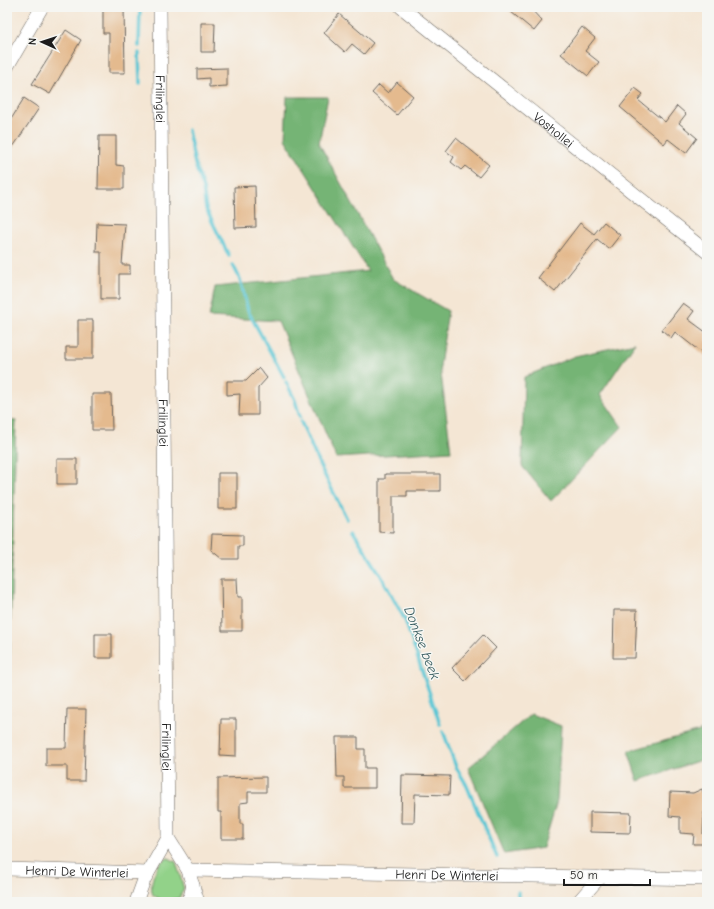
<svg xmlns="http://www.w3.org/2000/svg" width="714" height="909" font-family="'Comic Neue',sans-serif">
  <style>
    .green { fill: #92d289; stroke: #577752 }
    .forest { fill: #75b475; stroke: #486848 }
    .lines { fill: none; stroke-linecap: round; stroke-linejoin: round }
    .stream { stroke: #5ac6d4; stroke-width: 3.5 }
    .building { fill: #e4ba8e }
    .minor-casing { stroke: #68635c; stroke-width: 14 }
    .minor { stroke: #fff; stroke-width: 13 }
    .labels { text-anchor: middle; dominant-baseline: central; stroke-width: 3; stroke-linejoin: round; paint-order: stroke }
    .street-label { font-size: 13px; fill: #1c1c1c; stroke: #f6f6f2 }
    .water-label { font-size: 14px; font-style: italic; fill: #32585c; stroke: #f6f6f2 }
  </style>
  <rect width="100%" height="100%" fill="#f6f6f2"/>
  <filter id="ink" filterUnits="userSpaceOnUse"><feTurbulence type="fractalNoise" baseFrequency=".025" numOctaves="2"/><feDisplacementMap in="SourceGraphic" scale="8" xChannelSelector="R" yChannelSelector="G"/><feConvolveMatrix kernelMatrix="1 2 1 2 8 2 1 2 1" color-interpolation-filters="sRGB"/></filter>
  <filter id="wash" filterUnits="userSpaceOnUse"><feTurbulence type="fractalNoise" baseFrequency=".012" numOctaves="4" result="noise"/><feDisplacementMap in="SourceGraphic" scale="16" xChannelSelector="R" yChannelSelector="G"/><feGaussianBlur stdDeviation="0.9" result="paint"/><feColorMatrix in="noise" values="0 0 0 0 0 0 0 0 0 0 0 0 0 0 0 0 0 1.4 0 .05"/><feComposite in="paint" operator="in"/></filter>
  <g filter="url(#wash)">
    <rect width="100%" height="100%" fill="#f4e6d4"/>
    <path class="green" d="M169,858L176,862L184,889L179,898L163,901L153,895C148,884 157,859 169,858Z"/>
    <path class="forest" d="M287,97H328L319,143L393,279L448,311L440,366L451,451L336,458L278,321L209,317L215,287L368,271L285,139Z
      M635,343L600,395L622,427L551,501L522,466L524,377L575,356Z
      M7,420L16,421L8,715H7Z
      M531,714L561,726L557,801L543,848L504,854L468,768Z
      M707,729V758L638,781L628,751Z"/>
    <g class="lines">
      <path class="stream" d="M139,46L140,7
        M139,53L140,84
        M188,130L195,164L203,189L206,209L229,256
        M233,265L240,279L248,311L284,377
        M286,382L295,400L300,417
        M301,422L321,468L347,519
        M353,531L380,574L405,620L440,724
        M443,731L456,767L466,784L497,857
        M518,892V902"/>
    </g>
    <g id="blocks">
      <path class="building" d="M103,7H124L125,73H109V33H103Z
        M505,7H529L542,21L534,31Z
        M339,14L373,43L364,54L352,44L345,52L324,33Z
        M201,23H215L214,52H201Z
        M582,27L595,38L585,51L599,62L588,76L561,54Z
        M66,30L81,40L50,94L32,84Z
        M227,68V86L209,87V78L197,79V69Z
        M397,82L413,96L397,115L372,93L379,85L388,93Z
        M635,88L643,94L638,100L665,122L677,106L686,114L679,123L697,138L686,153L668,139L664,144L620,107Z
        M24,98L39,108L7,156V126Z
        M99,136H116V165L124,166V189H98Z
        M456,138L489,165L479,177L465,166L461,170L451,162L454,157L446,151Z
        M255,186L256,227L235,228L234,187Z
        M604,222L620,235L609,249L597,239L555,292L538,278L580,223L594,234Z
        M97,223L125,224L122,265H130V274H119V299H101V252H96Z
        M683,303L694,311L688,319L707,333V357L675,332L671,338L662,330Z
        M78,320H93V359H66V347H78Z
        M259,368L267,378L258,388V415H239L240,394L227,395V381H246Z
        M92,394H111L112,430H92Z
        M57,459H77V484H57Z
        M218,473H237V509H218Z
        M385,474H440V491H407V496H393V533L379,532V479H385Z
        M212,534L243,535V546H238V559H222L211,550Z
        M221,579H237L238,597H242V631H222Z
        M614,610H637L635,658H613Z
        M95,634H112V658H95Z
        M483,635L496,648L465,681L452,668Z
        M67,709H86L84,781H67V766H46V748H66Z
        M221,719H236V756L220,755Z
        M336,737H358V749H365V768H375V788H344V777H337Z
        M402,775L450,776L449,795L415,794L414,823H401Z
        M266,777V792H248V802L240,803V824H243V839H221V812H218V778Z
        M702,789L707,802V810L704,812L703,834H707L706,844H693L694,834L680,833V817L669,816L670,792L693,793Z
        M590,812L631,813L630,833L590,832Z"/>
    </g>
  </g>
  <g filter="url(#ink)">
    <use href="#blocks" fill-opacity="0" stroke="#68635c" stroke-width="1"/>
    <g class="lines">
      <g class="minor-casing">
        <g id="minor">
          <path id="s1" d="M160,7L168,838L188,870L198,902"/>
          <path id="s2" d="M401,7L707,252"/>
          <path d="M7,67L42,7"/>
          <path id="s3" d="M7,869L148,873"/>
          <path id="s4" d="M188,870L707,879"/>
          <path d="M136,902L144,880L168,838"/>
          <path d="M186,902L190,897L193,885"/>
          <path d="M578,902L600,877"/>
        </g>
      </g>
      <use href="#minor" class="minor"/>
    </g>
  </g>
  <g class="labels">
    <g class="street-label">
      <text stroke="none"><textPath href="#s1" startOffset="92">Frilinglei</textPath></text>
      <text stroke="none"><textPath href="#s2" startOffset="196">Voshollei</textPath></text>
      <text stroke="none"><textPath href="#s1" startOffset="416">Frilinglei</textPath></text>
      <text stroke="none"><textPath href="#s1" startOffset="740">Frilinglei</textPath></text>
      <text stroke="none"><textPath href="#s3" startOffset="70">Henri De Winterlei</textPath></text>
      <text stroke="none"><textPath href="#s4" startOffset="259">Henri De Winterlei</textPath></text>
    </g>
    <g class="water-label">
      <text transform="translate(422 643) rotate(69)">Donkse beek</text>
    </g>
  </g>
  <rect width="714" height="909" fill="none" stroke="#f6f6f2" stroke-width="24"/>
  <g transform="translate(42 42) rotate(273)" stroke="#f6f6f2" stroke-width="3" paint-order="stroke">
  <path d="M0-3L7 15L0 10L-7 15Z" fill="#1c1c1c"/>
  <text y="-6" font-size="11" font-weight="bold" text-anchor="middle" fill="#1c1c1c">N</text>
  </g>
  <path d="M564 879v6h86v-6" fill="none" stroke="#1c1c1c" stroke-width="2"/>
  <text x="570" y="879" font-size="12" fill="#1c1c1c" stroke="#f6f6f2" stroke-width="3" paint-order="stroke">50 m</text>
</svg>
